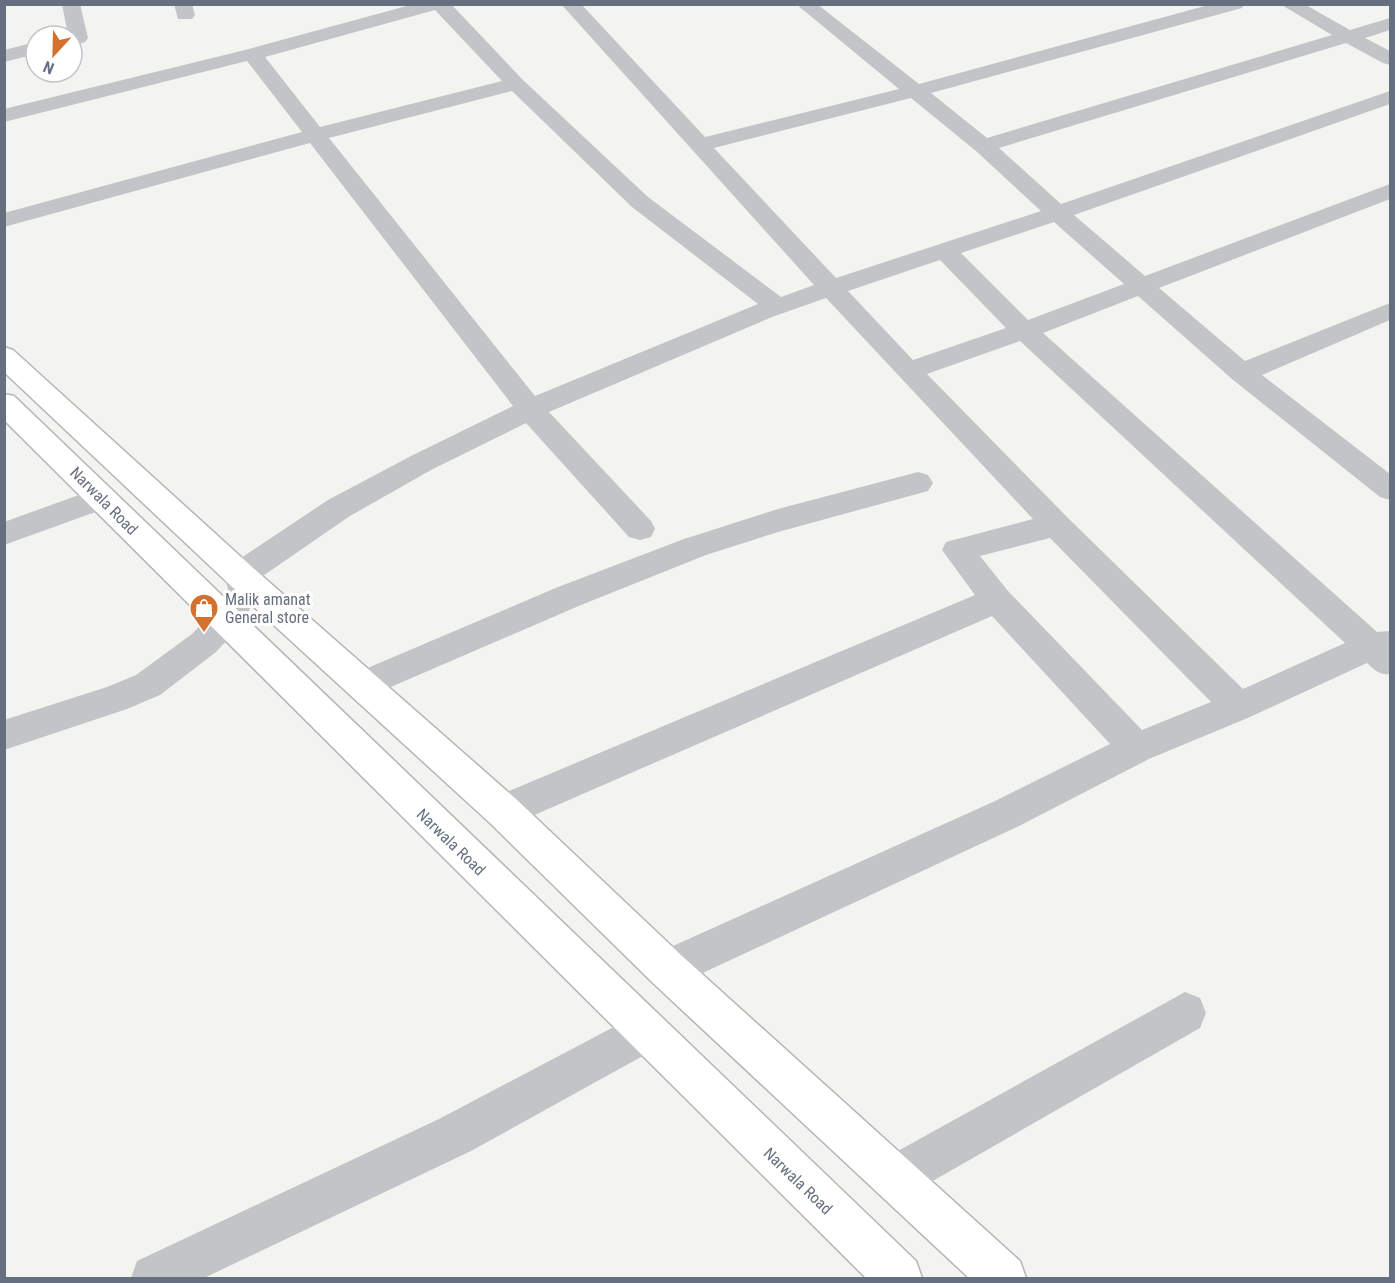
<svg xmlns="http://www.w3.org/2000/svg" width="1395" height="1283" font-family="'Roboto Condensed',sans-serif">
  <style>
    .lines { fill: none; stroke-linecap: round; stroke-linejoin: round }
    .major-casing { stroke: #b3b5b9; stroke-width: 3 }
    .minor { fill: #c2c4c8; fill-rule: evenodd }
    .major { fill: #fff; fill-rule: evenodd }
    .labels { text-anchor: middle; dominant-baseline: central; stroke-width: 6; stroke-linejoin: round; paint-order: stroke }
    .street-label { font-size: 16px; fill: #656f7f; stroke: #fff }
    .poi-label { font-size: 16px; fill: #656f7f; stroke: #fff; text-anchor: start }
  </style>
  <rect width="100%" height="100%" fill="#f3f4f0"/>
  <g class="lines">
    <g class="major-casing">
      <path id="major" d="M4,347L13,350L251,566L516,799L681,955L1020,1261L1026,1278H969L653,983L490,823L229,584L4,372Z
        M4,394L14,396L916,1261L922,1278H866L4,420Z"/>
    </g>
    <path class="minor" d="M62,4H80L88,38L85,42L72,46V36H65L68,35Z
      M174,4H192L195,15L192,19H178Z
      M414,4H451L523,80L648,197L781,297L814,285L561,4H581L705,137L899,89L796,4H817L919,84L1212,4H1244L1242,8L931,93L987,138L1332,35L1280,4H1304L1350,30L1390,18V30L1365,38L1390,51V65L1383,63L1346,43L999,148L1061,204L1390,91V104L1074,215L1145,276L1390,184V199L1159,288L1245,361L1390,303V320L1262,375L1390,474V500L1380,497L1232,379L1138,296L1043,333L1377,632L1390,631V674C1381,676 1373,669 1367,663L1250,717L1149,759L1019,826L681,983L667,989L653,983L647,969L653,955L993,802L1110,744L992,616L516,823L503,828L490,823L485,811L490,799L975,595L942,550L946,542L1033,519L826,298L772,317L549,412L651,521L655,529L651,537L640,540L629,537L526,423L431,470L350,516L257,580L260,589L242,624L216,652L160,695L127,709L4,750V720L107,687L136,675L192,634L219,606L228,589L224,575L229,566L328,500L411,456L513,406L310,143L4,227V213L302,132L247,61L4,122V109L245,50ZM435,10L502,81L320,127L265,57ZM512,91L632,207L758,304L535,396L329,138ZM911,98L976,151L1041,211L836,278L714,148ZM1054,222L1124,284L1028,320L961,253ZM940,260L1006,328L913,360L848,291ZM1020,341L1345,643L1243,689L1067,517L927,374ZM1050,538L1211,702L1142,730L1008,591L980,556Z
      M36,42V54L4,62V50Z
      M918,472L928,475L933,483L928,491L778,532L706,555L581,605L363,699L351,695L346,685L351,675L558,587L684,539L778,509Z
      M101,487L112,490L116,498L112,506L4,545V522Z
      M1185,992L1200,998L1206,1013L1200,1028L910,1194L894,1200L878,1194L872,1178L878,1162Z
      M644,1011L659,1017L665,1032L659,1047L471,1151L204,1278H131L137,1261L439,1119Z"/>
    <use href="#major" class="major"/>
  </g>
  <defs>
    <g id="shop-pin" transform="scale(1.5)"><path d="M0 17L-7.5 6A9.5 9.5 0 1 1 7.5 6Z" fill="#d5712f" stroke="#fff"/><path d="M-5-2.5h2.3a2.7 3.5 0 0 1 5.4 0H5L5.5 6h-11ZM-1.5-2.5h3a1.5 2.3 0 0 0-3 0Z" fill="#fff"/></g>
  </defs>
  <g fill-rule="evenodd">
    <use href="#shop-pin" x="204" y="608"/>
  </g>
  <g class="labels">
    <g class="street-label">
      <text transform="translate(104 501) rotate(45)">Narwala Road</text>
      <text transform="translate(451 842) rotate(44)">Narwala Road</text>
      <text transform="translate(798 1181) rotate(44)">Narwala Road</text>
    </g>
    <g class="poi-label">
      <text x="225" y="599">Malik amanat<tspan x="225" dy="18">General store</tspan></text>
    </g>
  </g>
  <rect width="1395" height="1283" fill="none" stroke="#656f7f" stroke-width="12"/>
  <g transform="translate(54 54) rotate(202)"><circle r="28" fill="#ffffff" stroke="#c1c5cc" stroke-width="1.5"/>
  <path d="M0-4.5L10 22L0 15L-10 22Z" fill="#d5712f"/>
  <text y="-9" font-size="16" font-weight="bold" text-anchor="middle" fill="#656f7f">N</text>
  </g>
</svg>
